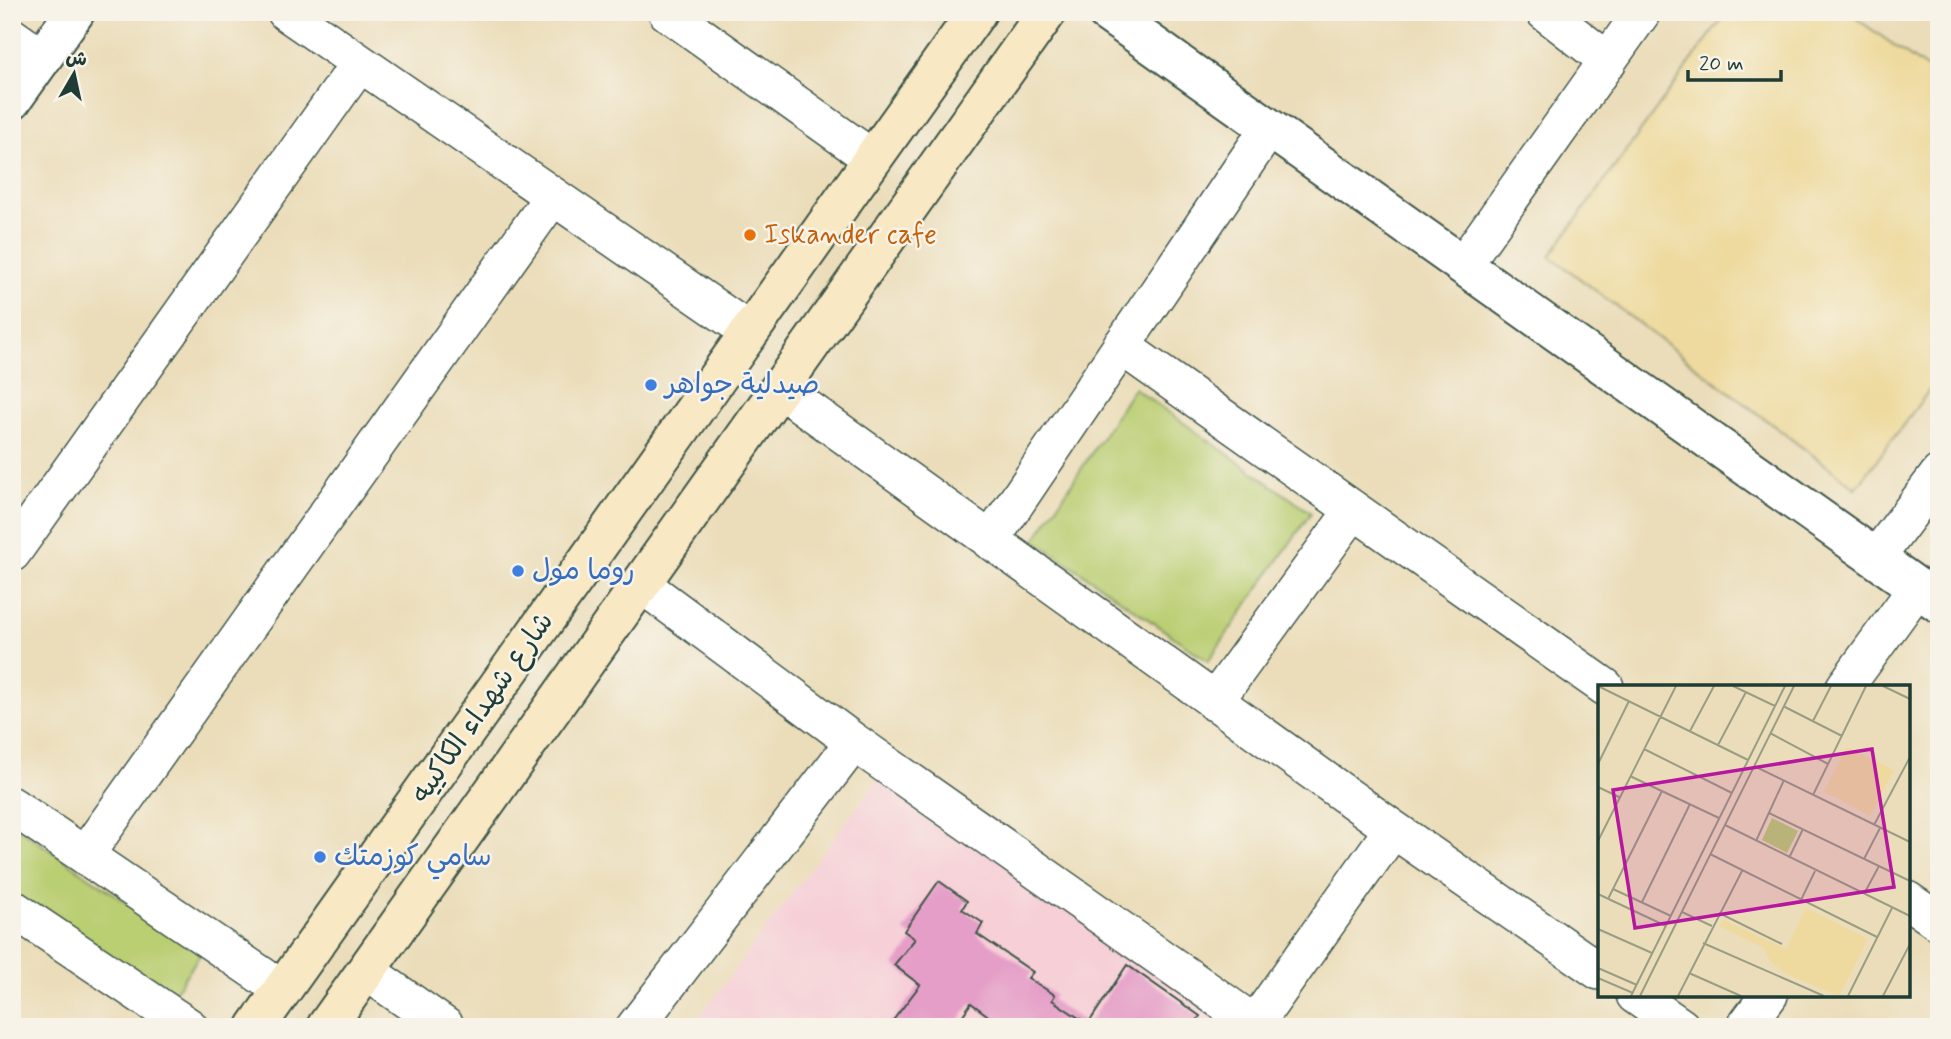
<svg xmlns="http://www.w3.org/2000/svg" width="1951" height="1039" font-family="Mynerve,'Playpen Sans Arabic',sans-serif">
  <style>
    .built { fill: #f6cfd7 }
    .green { fill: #bace72; stroke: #6c8653; stroke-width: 2 }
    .sand { fill: #eeda9e; stroke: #868c69; stroke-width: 2 }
    .building { fill: #e59ec7 }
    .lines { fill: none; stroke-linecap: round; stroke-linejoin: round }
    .minor-casing { stroke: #3e5548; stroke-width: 40 }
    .tertiary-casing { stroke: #3e5548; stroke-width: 42 }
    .secondary-casing { stroke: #3e5548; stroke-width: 42 }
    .minor { stroke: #fff; stroke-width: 37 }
    .tertiary { stroke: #fff; stroke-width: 38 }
    .secondary { stroke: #f8e8c3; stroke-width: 38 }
    .food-dot { fill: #e8710a; stroke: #f7f3e8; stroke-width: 2.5 }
    .shop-dot { fill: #3f7fe0; stroke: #f7f3e8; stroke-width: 2.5 }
    .labels { text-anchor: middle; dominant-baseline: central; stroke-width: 5; stroke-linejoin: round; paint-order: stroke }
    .food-label { font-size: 28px; fill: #c56008; stroke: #f7f3e8; text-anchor: start }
    .shop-label { font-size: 28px; fill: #366cbe; stroke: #f7f3e8; text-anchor: start }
    .street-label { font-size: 28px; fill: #1f3d34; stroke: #f7f3e8 }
    .inset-road { fill: none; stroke: #999d84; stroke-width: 2 }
    .view { fill: #b5179e; fill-opacity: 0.15; stroke: #b5179e; stroke-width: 3.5 }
    .inset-edge { fill: none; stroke: #1f3d34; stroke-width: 3.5 }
  </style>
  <rect width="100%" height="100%" fill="#f7f3e8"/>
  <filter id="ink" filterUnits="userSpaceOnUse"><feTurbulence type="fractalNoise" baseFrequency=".0143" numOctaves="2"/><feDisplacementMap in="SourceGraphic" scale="14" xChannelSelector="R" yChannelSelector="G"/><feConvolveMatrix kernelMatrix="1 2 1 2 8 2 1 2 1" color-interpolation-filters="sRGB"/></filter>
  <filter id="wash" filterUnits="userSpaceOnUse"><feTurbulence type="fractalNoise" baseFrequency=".00686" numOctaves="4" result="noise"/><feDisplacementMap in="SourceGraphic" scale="28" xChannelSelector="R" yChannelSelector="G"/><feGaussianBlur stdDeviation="1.57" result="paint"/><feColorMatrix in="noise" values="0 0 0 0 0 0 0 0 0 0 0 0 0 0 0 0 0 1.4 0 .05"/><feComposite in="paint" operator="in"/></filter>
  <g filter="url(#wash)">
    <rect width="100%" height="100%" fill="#ebddb9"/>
    <path class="built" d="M881,775L1241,1027H703L696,1021Z"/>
    <path class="green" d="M1134,388L1311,513L1208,661L1035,540Z
      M12,824L201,953L169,1000L12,893Z"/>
    <path class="sand" d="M1727,12H1847L1939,77V377L1856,488L1550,256Z"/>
    <g id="blocks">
      <path class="building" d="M939,881L967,901L962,909L983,923L977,934L1033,972L1028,978L1055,995L1052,1000L1088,1024L1127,965L1200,1016L1193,1027H1003L971,1003L955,1027H888L920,985L894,965L915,939L904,931Z"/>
    </g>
  </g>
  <g filter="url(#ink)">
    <use href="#blocks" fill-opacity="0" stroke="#3e5548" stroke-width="2"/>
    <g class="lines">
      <g class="minor-casing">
        <path id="minor" d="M286,12L750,332
          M667,12L873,159
          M1545,12L1608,61
          M12,37L42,58
          M1463,265L1642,12
          M1121,346L1605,687
          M780,389L1393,829L1599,971
          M990,541L1269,128
          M12,553L360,63
          M1876,558L1939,474
          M641,584L854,742L1259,1027
          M1845,687L1917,588
          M1214,702L1353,511
          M12,806L283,990
          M85,855L553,196
          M1907,900L1939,922
          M12,908L189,1027
          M366,971L446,1027
          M1635,995L1681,1027
          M1255,1024L1393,829
          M635,1027L854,742
          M1745,1027L1769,995"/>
      </g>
      <g class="tertiary-casing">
        <path id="tertiary" d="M1106,12L1939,603
          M12,100L75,12"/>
      </g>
      <g class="secondary-casing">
        <path id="secondary" d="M256,1027L977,12
          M326,1027L1047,12"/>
      </g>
      <use href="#minor" class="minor"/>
      <use href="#tertiary" class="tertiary"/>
      <use href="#secondary" class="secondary"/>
    </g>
  </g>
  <circle class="food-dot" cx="750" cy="235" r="7"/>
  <g class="shop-dot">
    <circle cx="651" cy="385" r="7"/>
    <circle cx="518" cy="571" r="7"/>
    <circle cx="320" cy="857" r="7"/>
  </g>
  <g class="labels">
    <g class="food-label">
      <text x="764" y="235">Iskander cafe</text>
    </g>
    <g class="shop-label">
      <text x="665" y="385">صيدلية جواهر</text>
      <text x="532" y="571">روما مول</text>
      <text x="334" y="857">سامي كوزمتك</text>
    </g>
    <g class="street-label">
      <text transform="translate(483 708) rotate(-55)">شارع شهداء الكاكييه</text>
    </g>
  </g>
  <g transform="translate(1598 685)">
    <rect width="312" height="312" fill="#ebddb9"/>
    <path d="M174,133L200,146L189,168L164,155Z" fill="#bace72"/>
    <path d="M249,62L296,85L272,131L226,106ZM208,223L270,254L241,311L190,290L172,276L166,263L121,241L125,235L188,264Z" fill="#eeda9e"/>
    <path class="inset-road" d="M0,1L150,75M135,1L177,21M285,1L312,14M185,21L244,51M215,36L233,1M92,46L116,1M172,48L230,79M120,60L148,7M46,64L134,108M0,79L31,16M156,81L312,157M32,91L121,133M0,102L21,112M215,110L268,1M171,128L312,196M127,140L312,231M276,140L312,72M0,156L78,1M158,156L186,95M112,169L279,252M191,173L205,144M266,174L282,143M15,204L73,231M0,209L68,241M266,209L281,181M10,214L64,106M203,215L217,186M44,217L92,119M84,227L114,241M121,228L184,259M0,244L54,268M105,258L226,311M0,283L39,300M91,288L143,311M0,293L35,308M33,311L187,1M42,311L196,1M80,311L144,186M250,311L294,223M285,311L312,259"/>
    <path class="view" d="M274,64L296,202L37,243L15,105Z"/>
    <rect width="312" height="312" class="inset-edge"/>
  </g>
  <rect width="1951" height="1039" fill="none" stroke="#f7f3e8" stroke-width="42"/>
  <g transform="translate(74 74) rotate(9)" stroke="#f7f3e8" stroke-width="5" paint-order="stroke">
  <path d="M0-5L12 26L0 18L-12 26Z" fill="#1f3d34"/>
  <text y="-10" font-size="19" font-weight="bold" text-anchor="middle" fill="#1f3d34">ش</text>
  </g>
  <path d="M1688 70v10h93v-10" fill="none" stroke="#1f3d34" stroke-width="3.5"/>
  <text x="1699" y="70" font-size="21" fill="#1f3d34" stroke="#f7f3e8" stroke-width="5" paint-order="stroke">20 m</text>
</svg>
